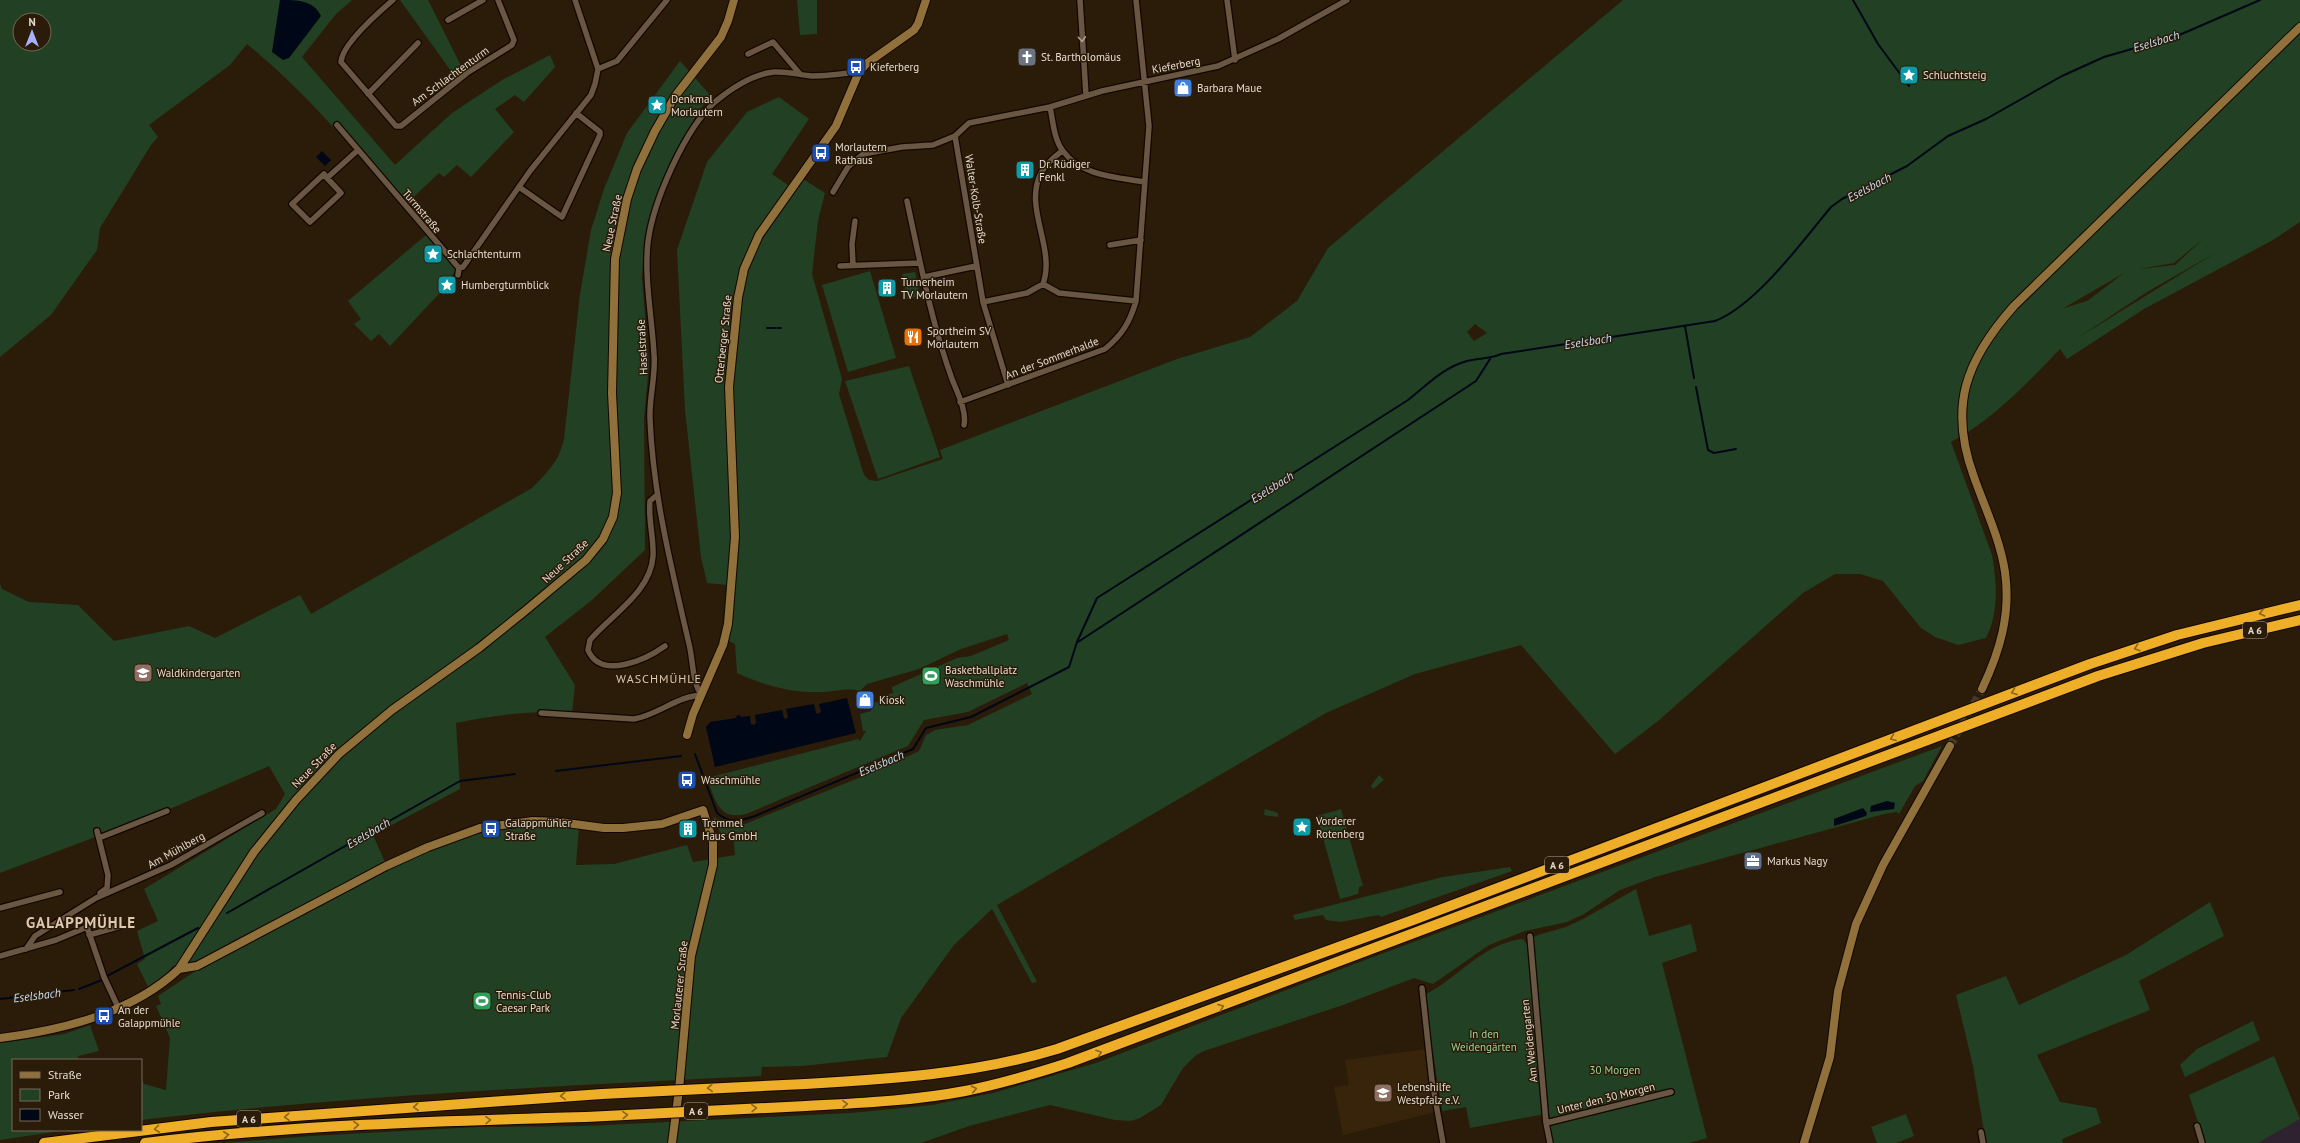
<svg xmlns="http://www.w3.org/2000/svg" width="2300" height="1143" font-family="'PT Sans',sans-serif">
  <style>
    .industrial { fill: #2e2230 }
    .built { fill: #38240b }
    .green { fill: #224023; fill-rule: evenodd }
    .water { fill: #000717 }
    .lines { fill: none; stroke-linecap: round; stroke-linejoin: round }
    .stream { stroke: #000717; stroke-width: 2 }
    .secondary-tunnel { stroke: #473927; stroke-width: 8; stroke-dasharray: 8 4; stroke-linecap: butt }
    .street-casing { stroke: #130600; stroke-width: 8 }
    .secondary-casing { stroke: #130600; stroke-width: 10 }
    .highway-casing { stroke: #130600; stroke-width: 12 }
    .street { stroke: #695743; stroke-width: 5.5 }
    .secondary { stroke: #91713b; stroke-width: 8 }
    .highway { stroke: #eeae27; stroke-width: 10 }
    .highway-bridge-casing { stroke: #130600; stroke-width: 12; stroke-linecap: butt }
    .highway-bridge { stroke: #eeae27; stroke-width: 10 }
    .oneway { stroke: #aea091 }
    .oneway2 { stroke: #8c6518 }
    .labels { text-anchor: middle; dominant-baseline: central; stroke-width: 3; stroke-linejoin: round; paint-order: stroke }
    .shield { fill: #2b1c09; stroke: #aea294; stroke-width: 1 }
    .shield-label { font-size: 10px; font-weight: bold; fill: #e6dbd0 }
    .poi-label { font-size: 11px; fill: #e6dbd0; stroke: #2b1c09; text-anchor: start }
    .street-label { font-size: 11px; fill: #e6dbd0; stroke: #2b1c09 }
    .park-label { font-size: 11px; fill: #96d397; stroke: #2b1c09 }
    .water-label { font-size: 12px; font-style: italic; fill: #c6dff6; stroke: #2b1c09 }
    .neighbourhood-label { font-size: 12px; letter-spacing: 1px; fill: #ddc8b1; stroke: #2b1c09 }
    .district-label { font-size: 15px; font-weight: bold; letter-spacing: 1px; fill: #ddc8b1; stroke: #2b1c09 }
  </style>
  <rect width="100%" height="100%" fill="#2b1c09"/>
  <path class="industrial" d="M2300,1119V1143H2258Z"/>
  <path class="built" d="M1426,1049L1435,1112L1343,1135L1334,1087L1349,1085L1345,1060Z"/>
  <path class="green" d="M0,0H352L336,14L302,57L395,165L452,113L502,80L550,55L555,67L524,102L515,95L495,109L514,132L471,177L457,165L444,177L439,173L403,207C354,150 306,92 247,44L230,65L149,125L158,137L151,145L100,228L97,250L51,315L0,357ZM20,20H44V44H20Z
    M400,0H428L464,72L456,78Z
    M797,0H817V34L800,35Z
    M1623,0H2300V222L2273,240L2144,309L2067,359L2060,349C2029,382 1991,421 1951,442L1992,555C1997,583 1999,612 1986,638L1958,645L1935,637L1921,628L1883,581L1860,574H1835L1803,593L1658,721L1615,754L1521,645L1415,674L1326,713L997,905L1037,982L1032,983L992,909L954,945L901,1018L887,1057L802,1066L762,1067L761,1076C555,1086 345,1096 141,1120V1078L144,1084L166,1090L170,1038L156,1006L161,1004L158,996L197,970L429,849L482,831L532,824L579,828L576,865L614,864L687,845L693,862L735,855L733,833L721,835L713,817L724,822L745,824L876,771L919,751L926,735L935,730L968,725L1032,694L1027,683L968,712L924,720L908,746L746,814C718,821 715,799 707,778L858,739L860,741L866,731H863L860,714L871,711L869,704L881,701V696L893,693L892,687L957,658L971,656L1009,640L1007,634L961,649L919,669L867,684L860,691C846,687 835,692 820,692C790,693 763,685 737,673L735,644L729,641L733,588L734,541L727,585L707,583L701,557L685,410L677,250L707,162L747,112L779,97L809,119L772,174L792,188L800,177L825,193L818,221L812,274L842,379L839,394L864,475L869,480L877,481L943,459L940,450L1177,359L1250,337L1297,301L1328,248ZM2203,239L2175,265L2139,269L2174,263ZM2215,253L2076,339L2147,292ZM2124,273L2087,301L2061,309H2062ZM1475,324L1487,333L1474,341L1467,332Z
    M680,61L711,96L700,109L665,174L645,236L642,278L649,366L644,417L645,550L592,600L545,637L575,685L572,713C532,710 496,715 456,723L460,789L373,835L385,862L240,937L198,960L173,966L165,975L148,987L137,964L145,959L137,931L158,921L144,889L276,809L285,794L269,766L172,808L0,873V584L2,589L29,602L78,605L114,641L189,626L215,638L300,595L311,614L532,488C548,472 559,461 564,439L580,294L591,230L604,189L627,133Z
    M426,235L456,270L451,277L452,280L390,346L379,334L371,341L354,324L361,319L348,301Z
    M870,271L896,358L848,372L822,285Z
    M915,272L920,296L907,299L902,274Z
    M909,366L940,457L878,479L845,381Z
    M1942,746L1923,781L1915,786L1899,814L1897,812L1884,814L1655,877L1620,890L1584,914L1567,922L1525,931L1489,945L1433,984L1414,978L1343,1005L1204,1051L1196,1055L1183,1068L1161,1105L1140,1118L1131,1121L1115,1120L1050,1105L969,1126L921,1143H222L311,1136L477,1127L586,1126L851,1113L932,1105L993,1093L1096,1063L1357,963Z
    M1379,775L1384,780L1373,789L1371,786Z
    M1265,809L1278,813V817L1264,815Z
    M1341,809L1363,886L1359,887L1358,894L1340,899L1317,816Z
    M1510,867L1512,871L1381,917L1379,915L1340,922L1326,920L1323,915L1295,920L1293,915L1443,877Z
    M1636,889L1649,936L1691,924L1697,951L1662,963L1707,1138L1689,1143H1552L1532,942L1534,937L1538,935L1566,927L1583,919Z
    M2210,902L2224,936L2139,981L2150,1010L2037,1055L2060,1102L2096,1108L2101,1123L2062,1139L2063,1143H1986L1973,1066L1956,995L2006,976L2019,1005L2126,955Z
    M1523,939L1529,947L1530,976L1545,1114L1470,1128L1466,1107L1442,1111L1424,995C1458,979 1482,943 1523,939Z
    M2253,1021L2260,1040L2185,1077L2180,1065L2197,1049Z
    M90,1025L99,1051L78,1056L79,1060H13V1130H67L0,1140V1043L64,1034Z
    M2274,1056L2300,1119L2258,1143H2205L2189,1095Z
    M1906,1114L1914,1136L1896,1143H1877L1871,1127Z"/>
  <path class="water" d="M280,0C296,0 314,0 321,16L289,58L283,60L272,52Z
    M322,151L331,160L325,166L316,157Z
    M847,698L856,733L715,767L706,727L710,722L736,718L737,715H740L741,717L750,716L751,724L754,725L756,723L755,715L782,710L784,718L786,719L788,717L786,709L814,704L816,713L818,714L821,712L819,704Z
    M1887,801L1895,803L1894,809L1870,812L1871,806Z
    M1863,808L1867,813L1866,816L1834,826V819Z"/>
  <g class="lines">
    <path class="stream" d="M1853,0L1878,44L1909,86
      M1685,326L1694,378
      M767,328H776
      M778,328H781
      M1696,387L1708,450L1714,453L1736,449
      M1078,642L1476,381L1490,359
      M695,754L717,813C730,824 740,821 755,816L913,749L926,728L971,717L1069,667L1077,642L1097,598L1408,400C1427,385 1444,367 1467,361C1479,358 1490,359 1501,354L1715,321C1755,306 1803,241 1831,207L1842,199L1907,166L1948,136L1986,119L2062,76L2104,57L2177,36L2260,0
      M556,771L681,756
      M227,913L460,781L515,774
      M107,976L198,928
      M79,989L102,980
      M0,999L74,990"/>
    <path class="secondary-tunnel" d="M1950,746L1982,689"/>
    <g class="street-casing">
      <path id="street" d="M393,0C379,12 342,44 341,62L396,126H401L467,73L512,45L514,40L498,0
        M575,0L598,69
        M1080,0L1086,95
        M1227,0L1235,60
        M448,20L483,0
        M748,54L773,42L800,74
        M368,94L418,43
        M1050,107C1053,121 1054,140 1063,151C1081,176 1116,177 1144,182
        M337,125L459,268
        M955,136L983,302L1008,385
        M327,178L341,193L310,222L292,204L324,174L327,178L358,150
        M519,187L562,217L600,135V132L576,113
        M833,192L848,167L863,154L902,147L933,145L955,136L969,123L1050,107L1102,91L1218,66L1278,39L1347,0
        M907,201C920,261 931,321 952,379C957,392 967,411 964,425
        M1110,245L1141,240
        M853,265L852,244L855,221
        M840,266L920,263
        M459,268L463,267L530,171L591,95L595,84L598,69L617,61L667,0
        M458,275L459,268
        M924,277L976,266
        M1043,284C1056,248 1023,208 1041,173C1046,164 1054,157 1062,151
        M983,302L1027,293L1043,284L1059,293L1136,301
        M960,402L1105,349C1122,335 1130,322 1136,301L1149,126L1136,0
        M657,495L650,501C648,520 654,538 653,556C651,592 611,615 590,640L588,650C601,681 647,659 665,646
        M702,695C692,685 693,658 689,644C672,570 653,496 650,419C649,397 656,376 654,354C652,317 644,279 648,242C653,202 685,128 716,101C732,88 753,74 774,72C787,71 800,75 812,76C828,76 843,74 859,72
        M541,713L634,719C658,715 677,696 702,695
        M97,831L108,875L107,888L100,893
        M99,838L167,811
        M0,908L60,892
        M89,935L121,926
        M1530,936L1546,1123L1550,1143
        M26,949L35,936L96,898L171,865L262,813
        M0,956L56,940L87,927L104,977L118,1007
        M1422,988L1432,1081L1443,1143
        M1546,1123L1671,1092
        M2197,1126L2202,1143
        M1981,1132L1983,1143"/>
    </g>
    <g class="secondary-casing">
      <path id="secondary" d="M1982,689C2000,651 2011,614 2005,572C2000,539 1985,508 1974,477C1948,406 1966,360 2014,306L2300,27
        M687,735L693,714L723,645L728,624L735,537L729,387L738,298L744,269L759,235L836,126L859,72L866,64L914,30L918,24L926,0
        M179,969L197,966L386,866L428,847L480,828L533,821L559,822L604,828H623L662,824L703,810L713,842V865L691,956L679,1090L672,1143
        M0,1038C63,1030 132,1013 179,969L254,852L296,800L339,754L392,710L479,648L525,611L586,560L603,539L613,517L617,493L612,393L615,259L627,199L637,169L655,131L676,95L721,37L728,21L734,0
        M1804,1143L1830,1057L1838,991L1856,924L1883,865L1950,746"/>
    </g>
    <g class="highway-casing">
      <path id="highway" d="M805,1084C890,1079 975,1074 1057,1049L1413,920L2090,664L2177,635L2300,605
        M806,1106C859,1103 912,1101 965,1091C1000,1084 1034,1074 1068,1063L2098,676L2203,643L2300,620
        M44,1143L211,1122L602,1094
        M145,1143C291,1125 439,1121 586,1117"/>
    </g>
    <use href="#street" class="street"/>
    <use href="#secondary" class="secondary"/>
    <use href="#highway" class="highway"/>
    <g class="highway-bridge-casing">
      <path id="highway-bridge" d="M602,1094L805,1084
        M586,1117L806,1106"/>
    </g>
    <use href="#highway-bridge" class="highway-bridge"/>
  </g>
  <defs><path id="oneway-chevron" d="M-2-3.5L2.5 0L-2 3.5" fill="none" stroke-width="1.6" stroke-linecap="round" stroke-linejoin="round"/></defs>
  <use class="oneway" href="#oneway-chevron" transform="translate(1082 39) rotate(86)"/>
  <g class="oneway2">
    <use href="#oneway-chevron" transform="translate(2262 613) rotate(168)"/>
    <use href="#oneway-chevron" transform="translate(2137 648) rotate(161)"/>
    <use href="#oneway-chevron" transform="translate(2014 692) rotate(160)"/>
    <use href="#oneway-chevron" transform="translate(1893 738) rotate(159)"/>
    <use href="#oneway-chevron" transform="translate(1221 1007) rotate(-21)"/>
    <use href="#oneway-chevron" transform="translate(1099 1053) rotate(-19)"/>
    <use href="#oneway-chevron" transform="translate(710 1088) rotate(177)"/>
    <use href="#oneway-chevron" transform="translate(974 1089) rotate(-13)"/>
    <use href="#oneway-chevron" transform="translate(563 1096) rotate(176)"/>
    <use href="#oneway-chevron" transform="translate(845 1104) rotate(-3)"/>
    <use href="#oneway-chevron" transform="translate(416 1107) rotate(176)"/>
    <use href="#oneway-chevron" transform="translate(754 1108) rotate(-3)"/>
    <use href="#oneway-chevron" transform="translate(625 1115) rotate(-3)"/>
    <use href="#oneway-chevron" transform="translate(287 1117) rotate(176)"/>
    <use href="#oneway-chevron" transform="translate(488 1120) rotate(-2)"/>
    <use href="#oneway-chevron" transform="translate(356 1125) rotate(-4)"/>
    <use href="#oneway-chevron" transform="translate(157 1129) rotate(173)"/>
    <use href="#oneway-chevron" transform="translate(226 1135) rotate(-6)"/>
  </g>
  <defs>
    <g id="church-square" transform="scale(1)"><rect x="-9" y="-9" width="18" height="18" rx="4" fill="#6b7280" stroke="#2b1c09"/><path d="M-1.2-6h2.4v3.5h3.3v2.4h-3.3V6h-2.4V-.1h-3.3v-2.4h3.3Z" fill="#fff"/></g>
    <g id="bus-square" transform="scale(1)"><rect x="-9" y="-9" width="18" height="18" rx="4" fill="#1a4fb4" stroke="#2b1c09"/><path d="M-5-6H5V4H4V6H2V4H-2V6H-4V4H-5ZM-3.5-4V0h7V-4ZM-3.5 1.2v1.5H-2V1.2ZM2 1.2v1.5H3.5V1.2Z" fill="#fff"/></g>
    <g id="sight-square" transform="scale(1)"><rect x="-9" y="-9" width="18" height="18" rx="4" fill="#0f9aa8" stroke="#2b1c09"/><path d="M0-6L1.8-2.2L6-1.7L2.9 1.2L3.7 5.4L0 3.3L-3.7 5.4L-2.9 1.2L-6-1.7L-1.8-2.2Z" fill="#fff"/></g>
    <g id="shop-square" transform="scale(1)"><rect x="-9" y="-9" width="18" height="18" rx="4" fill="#3f7fe0" stroke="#2b1c09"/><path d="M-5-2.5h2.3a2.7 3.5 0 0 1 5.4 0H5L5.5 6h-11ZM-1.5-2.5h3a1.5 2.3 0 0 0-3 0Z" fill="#fff"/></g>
    <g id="building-square" transform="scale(1)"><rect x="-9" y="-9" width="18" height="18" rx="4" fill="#0f9aa8" stroke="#2b1c09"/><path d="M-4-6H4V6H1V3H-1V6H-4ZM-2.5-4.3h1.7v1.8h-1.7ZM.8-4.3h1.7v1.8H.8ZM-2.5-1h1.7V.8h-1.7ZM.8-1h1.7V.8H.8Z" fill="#fff"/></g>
    <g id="restaurant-square" transform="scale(1)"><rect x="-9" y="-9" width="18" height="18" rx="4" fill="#e8710a" stroke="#2b1c09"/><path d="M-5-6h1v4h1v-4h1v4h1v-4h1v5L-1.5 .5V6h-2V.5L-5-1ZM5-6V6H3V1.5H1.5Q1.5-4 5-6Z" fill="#fff"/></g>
    <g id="school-square" transform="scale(1)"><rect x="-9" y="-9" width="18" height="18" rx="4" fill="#8d6e63" stroke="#2b1c09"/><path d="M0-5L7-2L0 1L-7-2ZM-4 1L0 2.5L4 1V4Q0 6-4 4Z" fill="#fff"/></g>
    <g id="stadium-square" transform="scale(1)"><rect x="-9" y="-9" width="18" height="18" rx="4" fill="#2e9e5b" stroke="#2b1c09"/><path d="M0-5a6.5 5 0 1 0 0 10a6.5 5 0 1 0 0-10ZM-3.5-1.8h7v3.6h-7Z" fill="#fff"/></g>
    <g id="office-square" transform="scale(1)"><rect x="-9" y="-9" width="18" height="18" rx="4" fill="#5c6f8a" stroke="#2b1c09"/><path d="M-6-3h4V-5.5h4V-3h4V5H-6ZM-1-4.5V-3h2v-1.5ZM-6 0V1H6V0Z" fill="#fff"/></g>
  </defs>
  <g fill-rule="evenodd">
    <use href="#church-square" x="1027" y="57"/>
    <use href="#bus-square" x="856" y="67"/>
    <use href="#sight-square" x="1909" y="75"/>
    <use href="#shop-square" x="1183" y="88"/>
    <use href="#sight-square" x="657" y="105"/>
    <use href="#bus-square" x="821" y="153"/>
    <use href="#building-square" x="1025" y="170"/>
    <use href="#sight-square" x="433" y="254"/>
    <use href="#sight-square" x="447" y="285"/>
    <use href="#building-square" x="887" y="288"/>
    <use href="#restaurant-square" x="913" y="337"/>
    <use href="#school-square" x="143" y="673"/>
    <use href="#stadium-square" x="931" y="676"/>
    <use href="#shop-square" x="865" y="700"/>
    <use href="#bus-square" x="687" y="780"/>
    <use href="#sight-square" x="1302" y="827"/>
    <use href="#bus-square" x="491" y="829"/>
    <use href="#building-square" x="688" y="829"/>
    <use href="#office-square" x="1753" y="861"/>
    <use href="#stadium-square" x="482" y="1001"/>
    <use href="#bus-square" x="104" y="1016"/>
    <use href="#school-square" x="1383" y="1093"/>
  </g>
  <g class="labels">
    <g class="shield">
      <rect x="2243" y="622" width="24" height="16" rx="3"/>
      <rect x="1545" y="857" width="24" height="16" rx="3"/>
      <rect x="684" y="1103" width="24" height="16" rx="3"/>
      <rect x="237" y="1111" width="24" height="16" rx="3"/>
    </g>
    <g class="shield-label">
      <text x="2255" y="630">A 6</text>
      <text x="1557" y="865">A 6</text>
      <text x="696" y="1111">A 6</text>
      <text x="249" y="1119">A 6</text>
    </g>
    <g class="poi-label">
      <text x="1041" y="57">St. Bartholomäus</text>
      <text x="870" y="67">Kieferberg</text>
      <text x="1923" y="75">Schluchtsteig</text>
      <text x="1197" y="88">Barbara Maue</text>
      <text x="671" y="99">Denkmal<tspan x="671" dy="13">Morlautern</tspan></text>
      <text x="835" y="147">Morlautern<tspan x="835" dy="13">Rathaus</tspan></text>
      <text x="1039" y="164">Dr. Rüdiger<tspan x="1039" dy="13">Fenkl</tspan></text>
      <text x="447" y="254">Schlachtenturm</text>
      <text x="901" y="282">Turnerheim<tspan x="901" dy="13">TV Morlautern</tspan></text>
      <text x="461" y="285">Humbergturmblick</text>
      <text x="927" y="331">Sportheim SV<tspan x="927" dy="13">Morlautern</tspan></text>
      <text x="945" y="670">Basketballplatz<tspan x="945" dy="13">Waschmühle</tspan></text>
      <text x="157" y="673">Waldkindergarten</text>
      <text x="879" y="700">Kiosk</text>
      <text x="701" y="780">Waschmühle</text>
      <text x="1316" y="821">Vorderer<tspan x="1316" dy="13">Rotenberg</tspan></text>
      <text x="505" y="823">Galappmühler<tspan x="505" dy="13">Straße</tspan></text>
      <text x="702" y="823">Tremmel<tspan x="702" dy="13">Haus GmbH</tspan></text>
      <text x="1767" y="861">Markus Nagy</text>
      <text x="496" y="995">Tennis-Club<tspan x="496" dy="13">Caesar Park</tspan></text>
      <text x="118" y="1010">An der<tspan x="118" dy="13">Galappmühle</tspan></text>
      <text x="1397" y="1087">Lebenshilfe<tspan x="1397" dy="13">Westpfalz e.V.</tspan></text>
    </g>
    <g class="street-label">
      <text transform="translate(1176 65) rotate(-11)">Kieferberg</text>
      <text transform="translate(450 76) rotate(-36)">Am Schlachtenturm</text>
      <text transform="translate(976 199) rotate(81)">Walter-Kolb-Straße</text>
      <text transform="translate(422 211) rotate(50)">Turmstraße</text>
      <text transform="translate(612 223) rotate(-78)">Neue Straße</text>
      <text transform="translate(723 339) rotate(-84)">Otterberger Straße</text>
      <text transform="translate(642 347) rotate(-93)">Haselstraße</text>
      <text transform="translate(1052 358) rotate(-21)">An der Sommerhalde</text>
      <text transform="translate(565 561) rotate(-43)">Neue Straße</text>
      <text transform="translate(314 765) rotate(-46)">Neue Straße</text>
      <text transform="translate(176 850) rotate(-29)">Am Mühlberg</text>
      <text transform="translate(679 985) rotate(-84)">Morlauterer Straße</text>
      <text transform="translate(1529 1041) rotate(-96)">Am Weidengarten</text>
      <text transform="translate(1606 1098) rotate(-14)">Unter den 30 Morgen</text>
    </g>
    <g class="park-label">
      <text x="1484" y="1034">In den<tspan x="1484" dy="13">Weidengärten</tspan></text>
      <text x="1615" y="1070">30 Morgen</text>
    </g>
    <g class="water-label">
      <text transform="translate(2156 41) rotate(-17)">Eselsbach</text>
      <text transform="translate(1869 187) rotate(-28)">Eselsbach</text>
      <text transform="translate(1588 341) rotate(-9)">Eselsbach</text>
      <text transform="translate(1272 487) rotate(-32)">Eselsbach</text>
      <text transform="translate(881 763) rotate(-23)">Eselsbach</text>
      <text transform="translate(368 833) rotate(-30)">Eselsbach</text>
      <text transform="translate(37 995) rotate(-7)">Eselsbach</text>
    </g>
    <g class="neighbourhood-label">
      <text x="659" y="678">WASCHMÜHLE</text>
    </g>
    <g class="district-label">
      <text x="81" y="922">GALAPPMÜHLE</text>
    </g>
  </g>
  <rect x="12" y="1059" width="130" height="72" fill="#2b1c09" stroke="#766859"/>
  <rect x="20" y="1072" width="20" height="6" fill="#91713b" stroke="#766859"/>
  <text x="48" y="1079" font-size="12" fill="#e6dbd0">Straße</text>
  <rect x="20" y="1089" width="20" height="12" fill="#224023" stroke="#766859"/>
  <text x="48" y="1099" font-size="12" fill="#e6dbd0">Park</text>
  <rect x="20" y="1109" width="20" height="12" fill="#000717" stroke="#766859"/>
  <text x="48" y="1119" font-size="12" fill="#e6dbd0">Wasser</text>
  <g transform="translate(32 32)"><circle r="19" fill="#2b1c09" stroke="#766859"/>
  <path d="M0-3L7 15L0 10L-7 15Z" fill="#a7b0fc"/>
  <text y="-6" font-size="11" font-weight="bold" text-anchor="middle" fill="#e6dbd0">N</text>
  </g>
</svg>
